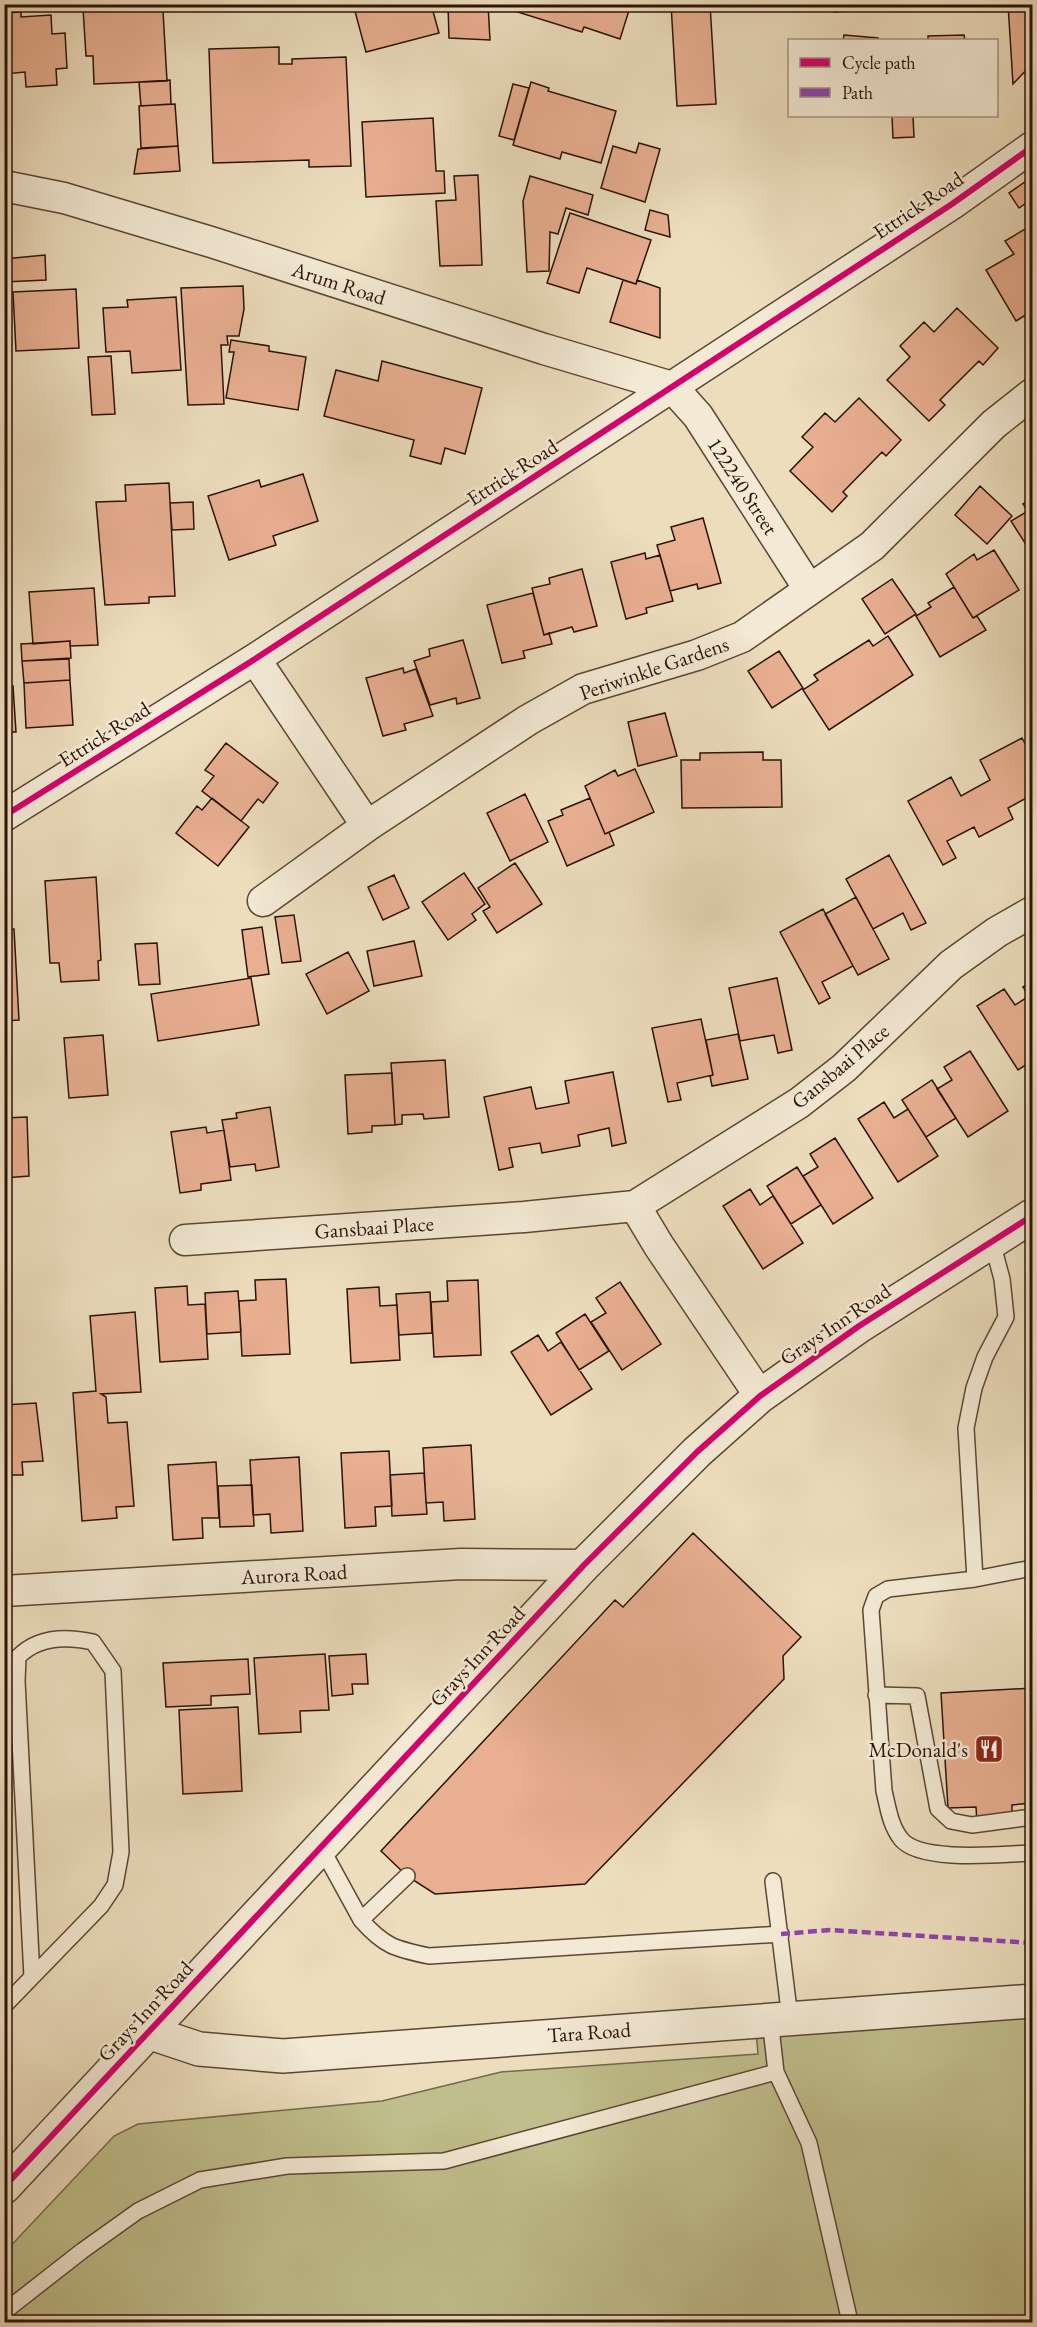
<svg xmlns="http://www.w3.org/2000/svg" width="1037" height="2327" font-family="'EB Garamond',serif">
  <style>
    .green { fill: #c0be8c; stroke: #76684a; stroke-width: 1.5 }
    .building { fill: #e8af91; stroke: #2c1307; stroke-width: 1.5 }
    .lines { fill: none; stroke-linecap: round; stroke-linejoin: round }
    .service-casing { stroke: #5c4634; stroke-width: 18 }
    .minor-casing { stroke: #5c4634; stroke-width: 33 }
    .tertiary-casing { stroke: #5c4634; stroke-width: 36 }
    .service { stroke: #f3e9d4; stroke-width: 15 }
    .minor { stroke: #f3e9d4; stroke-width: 30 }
    .tertiary { stroke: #f3e9d4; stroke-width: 33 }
    .quiet { stroke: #8e44ad; stroke-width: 4.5; stroke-dasharray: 9 4.5; stroke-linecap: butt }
    .cycleway-casing { stroke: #f3e9d4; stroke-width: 10 }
    .cycleway { stroke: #d6006c; stroke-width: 6 }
    .labels { text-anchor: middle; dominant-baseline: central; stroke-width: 5; stroke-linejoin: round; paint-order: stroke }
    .street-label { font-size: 21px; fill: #2c1307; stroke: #f3e9d4 }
    .poi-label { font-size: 21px; fill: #2c1307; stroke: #f3e9d4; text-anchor: end }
  </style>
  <rect width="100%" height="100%" fill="#ecddbd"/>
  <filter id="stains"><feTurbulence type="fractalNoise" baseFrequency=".00333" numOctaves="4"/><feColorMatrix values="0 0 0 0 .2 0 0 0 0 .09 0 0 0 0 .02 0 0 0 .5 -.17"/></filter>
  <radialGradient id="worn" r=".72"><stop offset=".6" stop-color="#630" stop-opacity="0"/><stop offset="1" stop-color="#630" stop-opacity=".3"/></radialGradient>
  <path class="green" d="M1032,2000V2322H5L4,2253L114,2136L138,2124L382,2101L501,2072L758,2054L755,2020Z"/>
  <path class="building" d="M99,4H155L158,11H163L167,81L94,84L93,56H86L83,8L99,7Z
    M353,4H431L439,33L366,52Z
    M448,4H488L490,40L449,38Z
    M506,4H631L620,39L584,27L582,32L505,8Z
    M671,4H710L716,104L677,106Z
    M834,4H899V8L834,12Z
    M1008,4H1032V64L1013,84Z
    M21,12V17L51,15L52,34L65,33L67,68L56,69L57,85L26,87L25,72L4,74V13Z
    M844,35L878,38V40H843Z
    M964,35L965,40H928V36Z
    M279,47V64H292V59L346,57L351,166L309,167V160L213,163L209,49Z
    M170,80L171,104L141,106L139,82Z
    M531,82L549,88L548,91L616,111L601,163L562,152L560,159L513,145Z
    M513,84L529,88L514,140L499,136Z
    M175,104L178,146L141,148L139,106Z
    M892,116H913L914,137L893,138Z
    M433,118L436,171H444L445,193L366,197L362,122Z
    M639,143L660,149L645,202L601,188L613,146L636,153Z
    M178,146L180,171L134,174L138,149Z
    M478,175L482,265L440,266L436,201L456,200L454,176Z
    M530,176L593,195L588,215L566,208L558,234L550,232L549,271L527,272L523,201Z
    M1032,177V199L1019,208L1009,193Z
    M650,210L668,215L670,237L645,230Z
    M570,213L651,240L636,284L587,268L579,293L547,283Z
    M1032,225V311L1016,321L986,270L1014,254L1005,241Z
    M45,255L46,280L4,282V259Z
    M623,280L636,284L637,280L660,288V338L610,322Z
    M243,286L244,309L239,336H227L228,345H221L224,404L188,405L181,288Z
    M76,289L79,348L16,351L13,292Z
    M176,297L181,370L132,373L130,351L106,352L103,308L128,307L127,300Z
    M957,308L998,348L983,365L979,361L940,400L945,405L929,421L887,380L910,357L900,346L924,322L934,332Z
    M231,340L269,346V351L306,357L298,410L226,398L234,352H229Z
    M111,356L115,414L92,415L88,357Z
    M382,361L482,388L465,454L445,448L441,464L410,456L414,440L324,416L336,370L378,381Z
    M859,398L901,440L886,456L882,452L843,492L847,496L832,512L790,471L813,447L802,437L825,413L835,422Z
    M303,474L318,521L273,536L276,545L229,560L208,496L259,480L261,487Z
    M169,483L175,596L149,597V603L105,605L96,502L126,501L125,485Z
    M980,486L1012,516L987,544L955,515Z
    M1032,498V554L1011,521L1028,511L1023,504Z
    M193,502L194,529L172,530L170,503Z
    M703,518L721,583L698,589L697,584L670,591L657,545L675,540L671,527Z
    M994,550L1019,590L973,618L946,574L974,554L977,560Z
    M645,553L646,559L660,555L673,601L646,608L647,613L626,619L611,562Z
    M582,569L597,626L574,632L572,627L544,635L532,588L550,584L549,578Z
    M892,579L916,614L885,634L862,599Z
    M954,587L973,618L977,616L986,630L940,657L916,616L931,607L928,603Z
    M94,588L98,645L70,646V641L33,644L29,592Z
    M533,593L544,635L549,633L552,644L523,651L525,658L502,663L487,605Z
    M888,636L913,675L829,730L803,690L818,680L814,675L869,640L873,646Z
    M463,640L480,698L457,704L456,698L430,705L414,661L430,656L429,649Z
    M70,641L71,658L22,661L21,644Z
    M779,651L803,688L772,708L748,671Z
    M69,659L70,680L24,683L22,661Z
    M403,668L404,673L416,669L433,716L404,724L406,730L383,736L366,678Z
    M70,680L73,725L26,728L24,683Z
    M4,686H13L16,732H4Z
    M665,713L677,756L638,766L628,722Z
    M1022,738L1032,756V795L1008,808L1013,819L979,837L974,827L947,841L956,858L943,865L908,801L951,777L961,796L990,780L980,760Z
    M226,743L278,783L263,803L258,799L241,821L202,791L214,776L205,770Z
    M763,752V760H781L782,807L682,808L681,760H700V753Z
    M635,769L654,812L605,834L585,786L615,770L618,776Z
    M525,794L548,842L510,861L487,813Z
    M212,798L249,827L218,866L176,833L197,806L202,810Z
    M590,798L605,834L609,832L614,845L567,866L548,821L563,815L561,810Z
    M889,855L926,923L911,930L903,913L873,929L846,879Z
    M515,863L542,904L497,933L483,911L490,907L478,888Z
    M464,873L485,904L472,914L476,920L448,940L422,902Z
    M394,875L409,908L383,920L368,887Z
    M96,877L101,960L98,961L99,980L61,982L59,963H50L45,881Z
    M856,897L889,959L858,975L825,914Z
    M823,909L853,966L822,982L830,998L819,1004L780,932Z
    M294,915L301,961L282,963L275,917Z
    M262,927L269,974L248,977L242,930Z
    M4,929H14L19,1020L4,1021Z
    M414,941L422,976L374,986L367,951Z
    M157,943L160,984L139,985L135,944Z
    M348,952L369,991L327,1014L306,974Z
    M251,978L259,1025L158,1041L151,994Z
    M777,978L792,1050L778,1053L774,1035L740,1041L729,988Z
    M1032,981V1001L1023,987Z
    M1004,989L1015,1005L1029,996L1032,1001V1061L1018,1070L977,1006Z
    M701,1019L713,1075L677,1083L681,1100L668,1102L652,1028Z
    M738,1034L748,1079L712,1086L710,1076L713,1075L706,1040Z
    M103,1035L108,1095L69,1098L64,1038Z
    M970,1051L1008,1111L968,1137L937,1089L952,1080L944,1067Z
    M445,1060L449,1117L424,1119L423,1114L402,1115V1124L395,1125L391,1063Z
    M613,1072L626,1143L612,1146L609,1128L578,1135L580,1146L542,1153L540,1143L509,1148L513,1167L499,1170L484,1097L531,1087L536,1109L569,1103L565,1081Z
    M392,1073L395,1125L372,1126V1132L348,1134L345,1075Z
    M932,1080L956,1118L926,1137L902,1100Z
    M884,1102L894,1118L908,1109L938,1156L898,1182L858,1119Z
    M270,1107L279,1167L256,1171L255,1164L230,1167L222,1120L237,1118L236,1113Z
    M27,1117L29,1176L4,1178V1118Z
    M206,1127L207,1133L224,1130L231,1180L201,1184V1190L180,1193L171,1132Z
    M835,1138L873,1198L833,1224L803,1176L818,1167L810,1154Z
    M797,1167L821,1205L791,1224L767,1186Z
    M750,1189L760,1205L773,1196L803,1243L763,1269L723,1206Z
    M286,1279L290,1354L242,1356L239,1301L256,1300L255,1280Z
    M478,1280L481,1355L434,1357L431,1302L448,1301L447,1281Z
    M620,1282L661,1344L622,1370L591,1322L606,1313L596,1298Z
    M187,1286L188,1305L205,1304L208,1359L160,1362L155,1288Z
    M379,1287L380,1306L397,1305L400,1360L351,1363L347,1289Z
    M238,1291L241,1332L207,1334L205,1293Z
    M430,1292L432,1333L399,1335L396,1294Z
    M135,1312L141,1392L101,1394L106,1397L108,1423L127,1422L134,1506L116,1507L117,1518L82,1521L73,1393L96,1391L90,1316Z
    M585,1314L609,1351L579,1370L556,1333Z
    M538,1335L548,1351L561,1342L592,1389L551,1415L511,1352Z
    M36,1403L43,1461L22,1462L23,1475H4V1405Z
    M471,1445L475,1519L444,1521L443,1502L426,1503L423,1448Z
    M389,1451L392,1506L375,1507L376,1526L345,1528L341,1453Z
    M299,1457L303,1531L271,1533L270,1514L253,1515L250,1460Z
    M216,1462L219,1518H202L203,1538L173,1540L168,1465Z
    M424,1473L427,1514L392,1516L390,1475Z
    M252,1485L254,1526L220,1527L218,1486Z
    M693,1533L801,1637L783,1656L784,1679L585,1884L435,1894L407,1876L381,1851L615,1600L623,1607Z
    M325,1654L329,1710L300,1711L301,1732L259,1734L254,1658Z
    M366,1654L368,1684H352L353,1694L332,1696L329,1656Z
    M248,1659L250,1694L211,1696V1705L166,1707L163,1663Z
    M1032,1688V1803L1012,1805V1820L977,1822L976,1807L948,1808L941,1693Z
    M238,1707L242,1791L183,1794L179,1710Z"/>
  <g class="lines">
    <g class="service-casing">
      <path id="service" d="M1032,1568L975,1579L888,1589L876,1596L871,1610L884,1791C888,1807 890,1825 901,1839C920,1863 1003,1854 1032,1853
        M975,1579L966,1428L974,1388L985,1357L1006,1317L1002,1279L992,1242
        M876,1695L917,1696L938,1809L951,1821L972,1825L1032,1817
        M321,1847L361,1920
        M407,1876L361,1920C384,1946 395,1949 429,1956L781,1934
        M773,1881L790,2018
        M4,2006L101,1906L115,1885L121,1852L113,1671L93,1642C66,1636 38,1636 18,1657L17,1681L32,1977
        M776,2072L809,2143L850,2322
        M4,2312L82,2251L138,2211L200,2180L287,2166L444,2161L776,2072L770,2019"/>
    </g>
    <g class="minor-casing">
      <path id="minor" d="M4,186L64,198L211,242L544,349L672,387L698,416L809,589
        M255,659L367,826
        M4,816L255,659L952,204L1032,147
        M263,901L367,826L528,720L583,689L697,655L742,637L872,546L994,424L1032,394
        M635,1206L659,1246L760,1396
        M185,1240L524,1217L635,1206L799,1103L844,1068L951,965L997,932L1032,912
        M4,1591L461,1564L584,1565"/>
    </g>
    <g class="tertiary-casing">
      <path id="tertiary" d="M148,2032L199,2049L283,2056L1032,2001
        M4,2187L584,1565L697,1452L760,1396L859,1326L1032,1216"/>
    </g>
    <use href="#service" class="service"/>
    <use href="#minor" class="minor"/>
    <use href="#tertiary" class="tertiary"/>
    <path class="quiet" d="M781,1934L830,1930L1032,1943"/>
    <g class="cycleway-casing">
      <path id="cycleway" d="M4,816L255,659L952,204L1032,147
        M4,2187L584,1565L697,1452L760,1396L859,1326L1032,1216"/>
    </g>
    <use href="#cycleway" class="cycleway"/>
  </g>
  <defs>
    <g id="restaurant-square" transform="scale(1.5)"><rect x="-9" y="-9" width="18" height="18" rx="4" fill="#8f2418" stroke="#f3e9d4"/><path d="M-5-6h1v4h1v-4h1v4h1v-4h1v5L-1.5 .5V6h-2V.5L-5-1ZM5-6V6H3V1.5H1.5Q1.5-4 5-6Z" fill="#fff"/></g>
  </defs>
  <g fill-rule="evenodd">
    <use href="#restaurant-square" x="989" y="1749"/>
  </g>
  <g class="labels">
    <g class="street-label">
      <text transform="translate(918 205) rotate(-34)">Ettrick Road</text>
      <text transform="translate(339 283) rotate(18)">Arum Road</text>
      <text transform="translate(512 472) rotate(-33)">Ettrick Road</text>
      <text transform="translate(743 486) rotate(57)">122240 Street</text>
      <text transform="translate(654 668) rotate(-19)">Periwinkle Gardens</text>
      <text transform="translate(104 734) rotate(-32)">Ettrick Road</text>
      <text transform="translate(840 1066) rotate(-40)">Gansbaai Place</text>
      <text transform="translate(374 1227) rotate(-4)">Gansbaai Place</text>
      <text transform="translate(835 1324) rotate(-34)">Grays Inn Road</text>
      <text transform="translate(294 1574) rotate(-3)">Aurora Road</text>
      <text transform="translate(477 1656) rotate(-47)">Grays Inn Road</text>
      <text transform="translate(145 2011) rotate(-47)">Grays Inn Road</text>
      <text transform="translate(589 2032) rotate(-4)">Tara Road</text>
    </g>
    <g class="poi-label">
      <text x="968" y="1749">McDonald's</text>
    </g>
  </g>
  <rect width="1037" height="2327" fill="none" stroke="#ecddbd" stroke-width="24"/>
  <rect x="6" y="6" width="1025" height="2315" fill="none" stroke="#2c1307" stroke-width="3"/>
  <rect x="12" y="12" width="1013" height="2303" fill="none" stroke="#2c1307" stroke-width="1.5"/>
  <rect x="788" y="39" width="210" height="78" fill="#f3e9d4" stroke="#a39382" stroke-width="1.5"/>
  <rect x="800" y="58" width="30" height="9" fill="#d6006c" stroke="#a39382" stroke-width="1.5"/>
  <text x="842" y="69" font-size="18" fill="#2c1307">Cycle path</text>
  <rect x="800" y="88" width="30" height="9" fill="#8e44ad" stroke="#a39382" stroke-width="1.5"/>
  <text x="842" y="99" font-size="18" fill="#2c1307">Path</text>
  <rect width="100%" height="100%" filter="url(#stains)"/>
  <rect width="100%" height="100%" fill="url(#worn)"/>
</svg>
